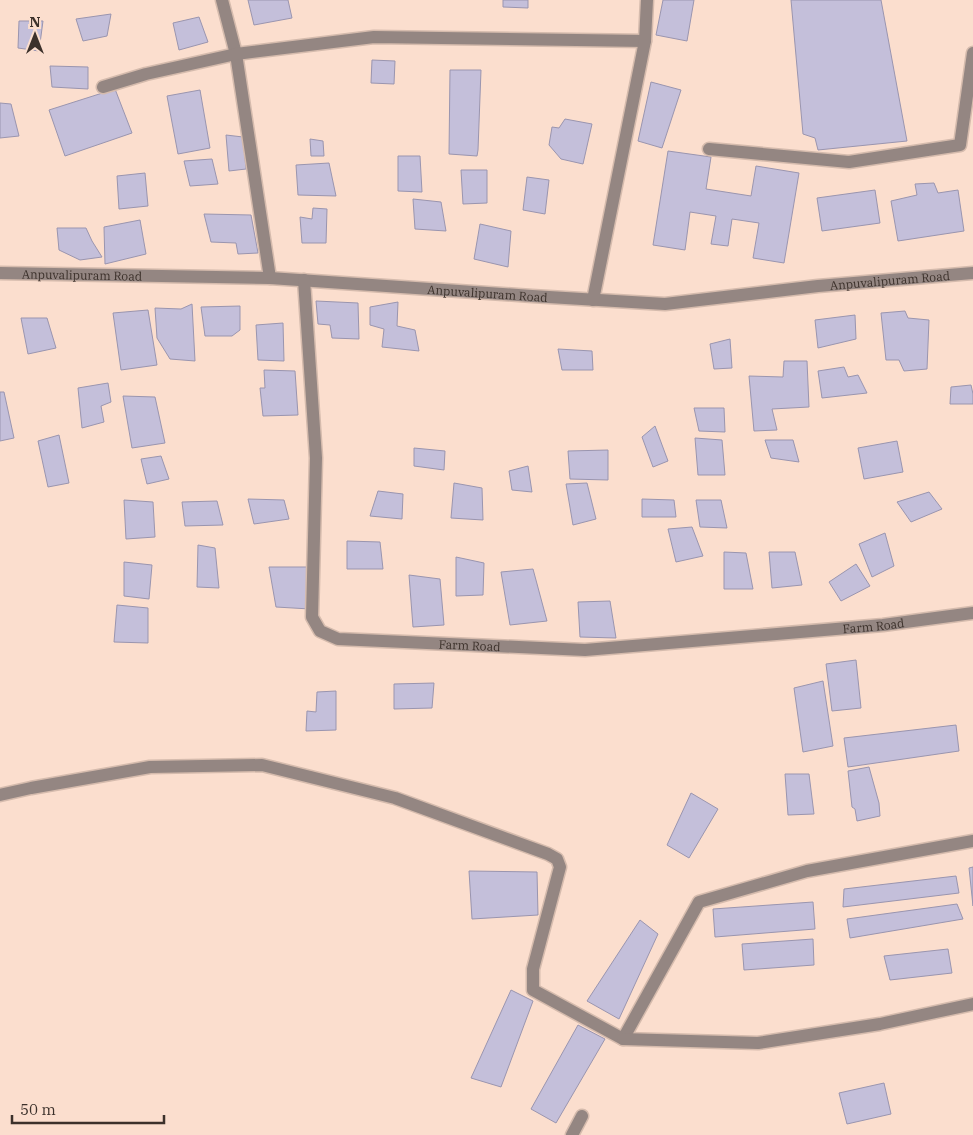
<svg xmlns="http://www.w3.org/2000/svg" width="973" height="1135" font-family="'IBM Plex Serif',serif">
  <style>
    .building { fill: #c4bfda; stroke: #9a95af }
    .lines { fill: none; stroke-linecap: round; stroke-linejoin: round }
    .minor-casing { stroke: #d5bbad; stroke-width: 15 }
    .minor { stroke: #948682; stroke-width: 12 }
    .labels { text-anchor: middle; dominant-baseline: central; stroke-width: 4.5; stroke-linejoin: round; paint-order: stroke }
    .street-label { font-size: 12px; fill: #3c312b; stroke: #fbdece }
  </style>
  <rect width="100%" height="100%" fill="#fbdece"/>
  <path class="building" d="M248,0H288L292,18L254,25Z
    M503,0H528V8L503,7Z
    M663,0H694L687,41L656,35Z
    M791,0H881L907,141L818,150L815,138L803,134Z
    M111,14L107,36L83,41L76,19Z
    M199,17L208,42L179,50L173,23Z
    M19,21H43L39,51L18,48Z
    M372,60L395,61L394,84L371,83Z
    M50,66L88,67V89L52,87Z
    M450,70H481L478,150L477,156L449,154Z
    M651,82L681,90L662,148L638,141Z
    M115,89L132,133L65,156L49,110Z
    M200,90L210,148L178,154L167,96Z
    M0,103L11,104L19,136L0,138Z
    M565,119L592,124L583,164L561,159L549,145L552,127L559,128Z
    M226,135L243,137L246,169L229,171Z
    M310,139L323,141L324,156H311Z
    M668,151L711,157L706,189L751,196L756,166L799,173L784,263L753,258L759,223L732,219L728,246L711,244L716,216L690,212L685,250L653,245Z
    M398,156H420L422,192L398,191Z
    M212,159L218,184L190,186L184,161Z
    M329,163L336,196L298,195L296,165Z
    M461,170H487V203L463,204Z
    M145,173L148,206L119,209L117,176Z
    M527,177L549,180L545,214L523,210Z
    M934,183L938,193L958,190L964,231L898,241L891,201L917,195L915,184Z
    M875,190L880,223L822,231L817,198Z
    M413,199L441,202L446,231L415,229Z
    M313,208L327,209L326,243H302L300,217L312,219Z
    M204,214L251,215L258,253L238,254L236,243L211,242Z
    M140,220L146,254L105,264L104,227Z
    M480,224L511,231L508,267L474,259Z
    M57,228H86L92,241L102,257L80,260L59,250Z
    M316,301L358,303L359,339L332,338L330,325L318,324Z
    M398,302L397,326L415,330L419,351L382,347L384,329L370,325V307Z
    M192,304L195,361L170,359L157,338L155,308L181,309Z
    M240,306V330L232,336H205L201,307Z
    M148,310L157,365L121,370L113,313Z
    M905,311L908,318L929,320L927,369L904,371L899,360H886L881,313Z
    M855,315L856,339L818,348L815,320Z
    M21,318H47L56,348L28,354Z
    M283,323L284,361L258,360L256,325Z
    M730,339L732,368L714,369L710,344Z
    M558,349L592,351L593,370H562Z
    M784,361H807L809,407L772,409L777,430L754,431L749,376L783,377Z
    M844,367L848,377L858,375L867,393L822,398L818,371Z
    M264,370L295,371L298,415L263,416L260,388H265Z
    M108,383L111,402L101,406L104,422L82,428L78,388Z
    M971,385L973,394V404H950L951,387Z
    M0,392H4L14,438L0,441Z
    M123,396L155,397L165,443L132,448Z
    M694,408H724L725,432L699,431Z
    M655,426L668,461L653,467L642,437Z
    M59,435L69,483L48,487L38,441Z
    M695,438L722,440L725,475H698Z
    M765,440H793L799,462L771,458Z
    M897,441L903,472L864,479L858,448Z
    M414,448L445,451L444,470L414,466Z
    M608,450V480L570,479L568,451Z
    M161,456L169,479L147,484L141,459Z
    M528,466L532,492L512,490L509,471Z
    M454,483L482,488L483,520L451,518Z
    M587,483L596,519L573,525L566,484Z
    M378,491L403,494L402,519L370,516Z
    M929,492L942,509L911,522L897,502Z
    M248,499L284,500L289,519L254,524Z
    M642,499L674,500L676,517H642Z
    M124,500L153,502L155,537L126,539Z
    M696,500H721L727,528L700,527Z
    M217,501L223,525L185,526L182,502Z
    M692,527L703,556L676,562L668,529Z
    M885,533L894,566L872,577L859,544Z
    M347,541L380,542L383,569H347Z
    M198,545L215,548L219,588L197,587Z
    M724,552L746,553L753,589H724Z
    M769,552H795L802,585L772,588Z
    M456,557L484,563L483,595L456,596Z
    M124,562L152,565L149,599L124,596Z
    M856,564L870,586L841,601L829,582Z
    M269,567H307L310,609L276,607Z
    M533,569L547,621L510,625L501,572Z
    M409,575L440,579L444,625L413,627Z
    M610,601L616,638L580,637L578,602Z
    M117,605L148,608V643L114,642Z
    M856,660L861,708L832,711L826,664Z
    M823,681L833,746L803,752L794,688Z
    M434,683L432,708L394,709V684Z
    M336,691V730L306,731L307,711L316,712L317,692Z
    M956,725L959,751L848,767L844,738Z
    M869,767L879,803L880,816L857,821L855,809L852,807L848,771Z
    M785,774H809L814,814L788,815Z
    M691,793L718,809L689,858L667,845Z
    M973,867V906L969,868Z
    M469,871L537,872L538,915L472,919Z
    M956,876L959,893L843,907L844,889Z
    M813,902L815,929L715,937L713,909Z
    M957,904L963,919L850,938L847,919Z
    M640,920L658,934L619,1019L587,1001Z
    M813,939L814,965L744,970L742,944Z
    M948,949L952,973L890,980L884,956Z
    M511,990L533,1001L501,1087L471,1078Z
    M578,1025L605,1039L556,1123L531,1109Z
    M884,1083L891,1114L847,1124L839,1093Z"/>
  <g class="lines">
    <g class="minor-casing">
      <g id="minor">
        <path d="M222,0L236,54L270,278"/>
        <path d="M103,87L146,74L236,54L374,37L645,41"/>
        <path d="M709,149L849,162L960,145L973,53"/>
        <path id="s1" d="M0,273L270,278L532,296L665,304L818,286L973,273"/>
        <path id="s2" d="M304,280L316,458L312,617L320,631L338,639L585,650L883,625L973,613"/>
        <path d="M593,300L645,41L647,0"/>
        <path d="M0,795L31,788L150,767L262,765L395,798L548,854L557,859L560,867L533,969V990L623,1039L699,902L807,871L973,841"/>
        <path d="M623,1039L758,1043L880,1024L973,1004"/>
        <path d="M572,1135L582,1116"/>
      </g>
    </g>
    <use href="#minor" class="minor"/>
  </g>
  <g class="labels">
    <g class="street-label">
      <text stroke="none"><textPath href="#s1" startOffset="82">Anpuvalipuram Road</textPath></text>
      <text stroke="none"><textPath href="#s1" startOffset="892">Anpuvalipuram Road</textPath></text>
      <text stroke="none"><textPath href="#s1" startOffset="488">Anpuvalipuram Road</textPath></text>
      <text stroke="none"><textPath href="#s2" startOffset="910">Farm Road</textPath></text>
      <text stroke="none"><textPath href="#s2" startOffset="505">Farm Road</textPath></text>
    </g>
  </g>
  <g transform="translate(35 35)" stroke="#fbdece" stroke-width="4" paint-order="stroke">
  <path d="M0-4L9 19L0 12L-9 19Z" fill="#3c312b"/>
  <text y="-8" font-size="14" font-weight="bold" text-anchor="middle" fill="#3c312b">N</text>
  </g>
  <path d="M12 1115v8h152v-8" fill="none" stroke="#3c312b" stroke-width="2.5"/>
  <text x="20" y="1115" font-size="15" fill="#3c312b" stroke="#fbdece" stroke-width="4" paint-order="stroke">50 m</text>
</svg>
